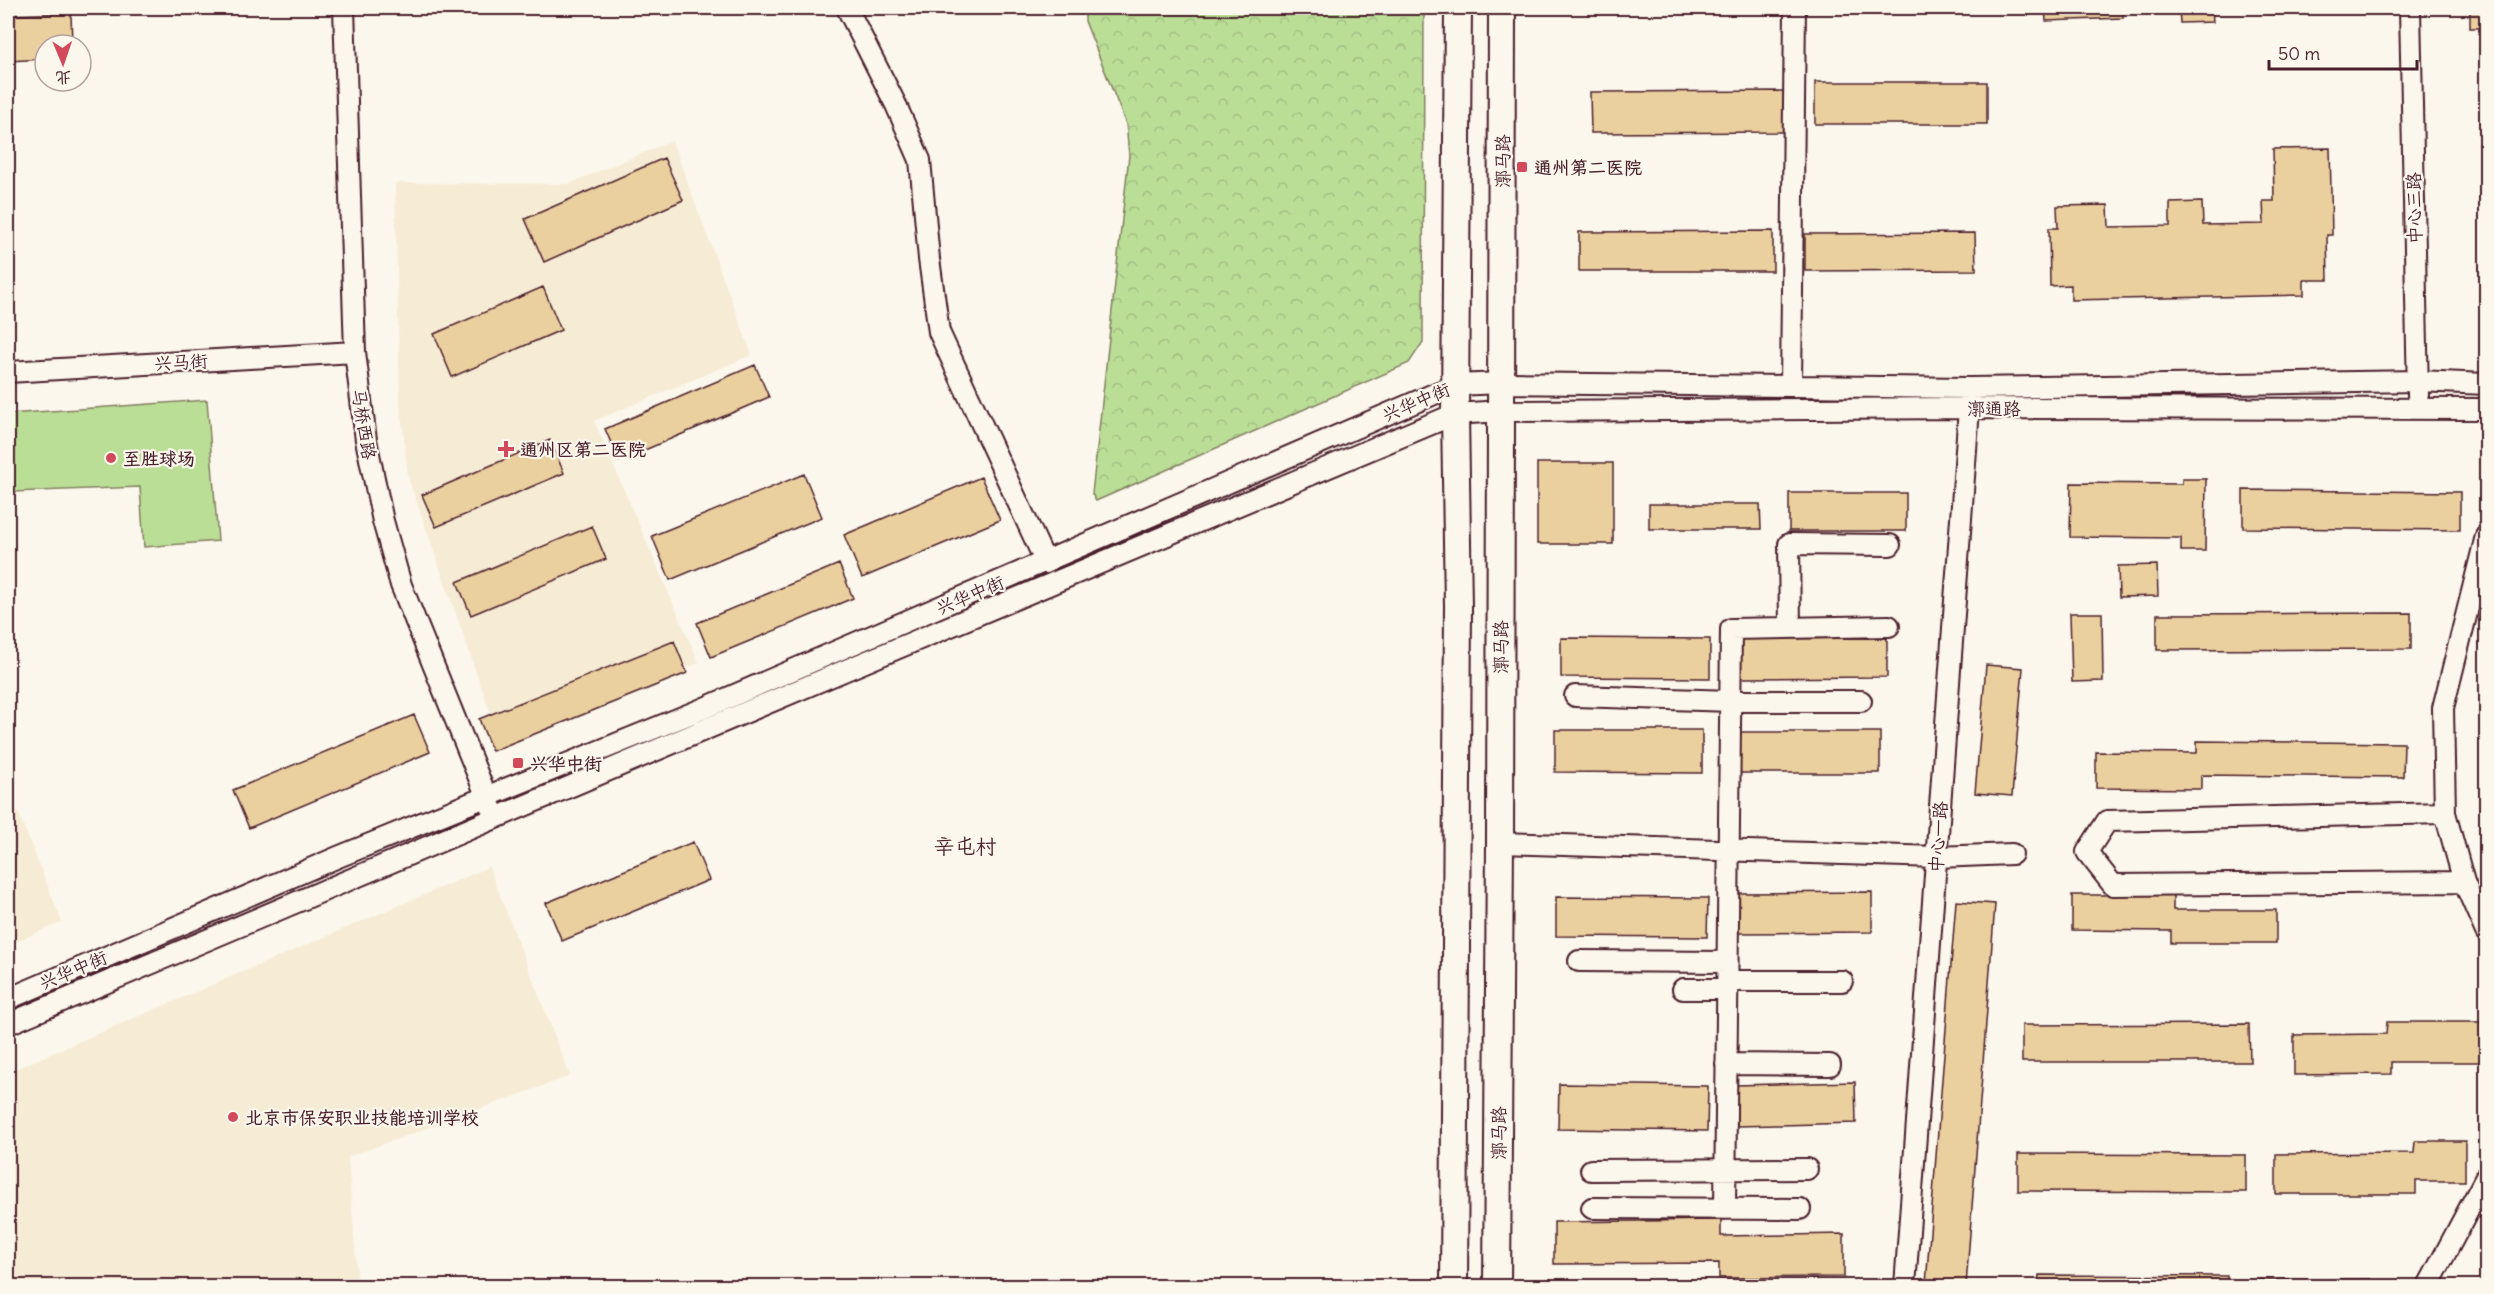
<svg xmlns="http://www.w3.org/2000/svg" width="2494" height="1294" font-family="Delius,'LXGW WenKai TC',sans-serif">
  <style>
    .built { fill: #f6ebd5 }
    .forest { fill: url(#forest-crowns); stroke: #827e61; stroke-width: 1.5 }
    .pitch { fill: #bbde97; stroke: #827e61; stroke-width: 1.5 }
    .building { fill: #eacf9f; stroke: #4a1f2b; stroke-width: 1.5 }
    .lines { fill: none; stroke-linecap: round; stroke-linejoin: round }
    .minor-casing { stroke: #4a1f2b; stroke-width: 24 }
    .major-casing { stroke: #4a1f2b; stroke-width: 30 }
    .minor { stroke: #fbf7ec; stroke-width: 20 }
    .major { stroke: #fbf7ec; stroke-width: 26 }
    .poi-dot { fill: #d1495b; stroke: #fbf7ec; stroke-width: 2 }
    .labels { text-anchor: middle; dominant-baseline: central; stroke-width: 4.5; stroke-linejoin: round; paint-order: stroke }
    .street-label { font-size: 18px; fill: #4a1f2b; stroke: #fbf7ec }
    .poi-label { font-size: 18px; font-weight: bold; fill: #4a1f2b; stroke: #fbf7ec; text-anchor: start }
    .quarter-label { font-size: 21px; fill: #4a1f2b; stroke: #fbf7ec }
  </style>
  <defs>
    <pattern id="forest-crowns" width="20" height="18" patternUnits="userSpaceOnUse" patternTransform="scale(1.5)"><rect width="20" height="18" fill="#bbde97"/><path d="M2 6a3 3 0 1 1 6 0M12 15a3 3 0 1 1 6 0" fill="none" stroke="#a2be82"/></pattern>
  </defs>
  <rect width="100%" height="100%" fill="#fbf7ec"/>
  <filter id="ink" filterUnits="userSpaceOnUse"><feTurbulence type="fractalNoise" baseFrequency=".0167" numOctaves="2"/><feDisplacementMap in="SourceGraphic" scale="12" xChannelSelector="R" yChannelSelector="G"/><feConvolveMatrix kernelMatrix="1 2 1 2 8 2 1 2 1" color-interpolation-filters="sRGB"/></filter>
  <g filter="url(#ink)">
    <path class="built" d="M672,141L752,355L594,421L699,663L501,743L408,477L400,402L395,183L568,184Z
      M8,787L62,922L8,945Z
      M489,867L570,1076L348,1157L358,1286H8V1072Z"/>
    <path class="forest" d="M1085,8H1424L1423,342L1409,363L1096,501L1092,494L1129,155L1126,124L1085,21Z"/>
    <path class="pitch" d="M207,400L218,541L144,547L140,487L13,492L8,414Z"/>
    <path class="building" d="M2045,8H2212L2213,22L2180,23L2179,8L2123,10V18L2046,21Z
      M2267,8H2338V12L2267,14Z
      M2470,8H2486V28H2470Z
      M71,13L72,45H45V59L8,61V15Z
      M1815,82H1987V124H1815Z
      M1786,91L1787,132L1591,133L1590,92Z
      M2330,148L2332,235H2327L2328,280H2304V295L2071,300V285L2050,286L2049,228H2058L2057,206L2108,205L2109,227L2170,226V203L2202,202L2203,225L2264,224L2263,201H2274L2273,149Z
      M664,158L683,200L544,262L525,219Z
      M1773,231V271H1579V232Z
      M1975,233L1976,270L1805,271V234Z
      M543,287L561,330L452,377L434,334Z
      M755,365L769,397L619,461L605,429Z
      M550,440L564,473L436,527L422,495Z
      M1537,463H1613V544H1537Z
      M804,474L822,517L670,580L652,536Z
      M981,477L1000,520L862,578L844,535Z
      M2182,479H2206L2205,551H2181V538L2070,537L2071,483L2182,484Z
      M2243,490L2460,492V530L2243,528Z
      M1789,493H1906V531H1789Z
      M1649,504H1760L1761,529H1649Z
      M592,526L606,559L471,615L457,582Z
      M839,564L853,598L711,657L697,623Z
      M2157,565L2158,596L2119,597L2118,566Z
      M2070,613H2102L2103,681L2072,682Z
      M2411,613V649L2157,650V614Z
      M1561,638L1710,639V678L1561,677Z
      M1887,638V677L1740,678L1739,639Z
      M674,641L687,673L492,751L479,719Z
      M1986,665L2023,668L2012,796L1975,793Z
      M414,715L430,752L249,828L233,790Z
      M1555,730H1702V773L1555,772Z
      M1738,732H1880V773H1738Z
      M2197,741L2404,743L2403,777L2201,775V789L2096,788V752L2197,753Z
      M693,842L709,880L562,941L546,903Z
      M1872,892V932L1738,933V893Z
      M2072,895H2173V910H2276V943H2171V931L2072,930Z
      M1556,897L1708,898L1707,937L1556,936Z
      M1956,901L1995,904L1966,1286L1926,1284Z
      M2387,1022H2484V1062H2391V1074L2294,1075V1035L2386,1034Z
      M2249,1024L2250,1062H2022V1025Z
      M1855,1082L1856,1123L1737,1126L1736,1085Z
      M1559,1084L1708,1086L1707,1131L1558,1129Z
      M2415,1141H2465V1181H2416V1194H2276V1154L2414,1153Z
      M2018,1154L2246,1155V1192L2018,1191Z
      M1721,1220V1236L1844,1234V1277L1719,1278V1263L1554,1264V1222Z
      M2039,1275L2227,1276V1286H2038Z
      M2370,1279V1286H2255V1280Z"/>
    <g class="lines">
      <g class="minor-casing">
        <path id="minor" d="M344,8L355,352L366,440L383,521L401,585L492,810
          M847,8L896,105L920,160L929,259L939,332L1046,563
          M2410,8L2418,395
          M8,372L355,352
          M1791,386L1795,8
          M2486,536L2443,708L2445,813L2464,882L2486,932
          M1790,628L1789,544L1890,545
          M1575,696L1732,701H1861
          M2445,813L2107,821L2087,852L2113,885L2464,882
          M1500,843L1937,857L2012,854
          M1579,961L1727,962
          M1727,981H1842
          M1683,989H1727
          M8,999L338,857L702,709L1455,385L1502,383L1970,388L2418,381L2486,384
          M8,1024C490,822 972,615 1455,414L1501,411L1969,408L2486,409
          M1726,1064L1830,1065
          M1591,1170L1807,1169
          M1592,1208L1800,1209
          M1725,1209L1731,629L1889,626
          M1905,1286L1970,395
          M2428,1286L2486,1177"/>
      </g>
      <g class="major-casing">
        <path id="major" d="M1454,1286L1458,606L1455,414L1458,8
          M1497,1286L1500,843L1502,8"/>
      </g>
      <use href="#minor" class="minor"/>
      <use href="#major" class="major"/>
    </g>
  </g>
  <g class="poi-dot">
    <rect x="1516" y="161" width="12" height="12" rx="3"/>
    <path d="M503 440h6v6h6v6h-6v6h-6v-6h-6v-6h6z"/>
    <circle cx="111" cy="458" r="6"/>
    <rect x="512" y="757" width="12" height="12" rx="3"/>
    <circle cx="233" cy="1117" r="6"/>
  </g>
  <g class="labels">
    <g class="street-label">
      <text transform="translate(1502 161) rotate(-90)">漷马路</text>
      <text transform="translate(2414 208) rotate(-91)">中心三路</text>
      <text transform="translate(181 362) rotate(-3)">兴马街</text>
      <text transform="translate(1416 402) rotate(-23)">兴华中街</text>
      <text x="1994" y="408">漷通路</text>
      <text transform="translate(364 424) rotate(81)">马桥西路</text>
      <text transform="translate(970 595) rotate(-23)">兴华中街</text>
      <text transform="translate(1500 647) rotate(-90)">漷马路</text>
      <text transform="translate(1938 837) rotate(-86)">中心一路</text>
      <text transform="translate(73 970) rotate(-23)">兴华中街</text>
      <text transform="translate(1498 1133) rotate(-90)">漷马路</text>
    </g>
    <g class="poi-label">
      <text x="1534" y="167">通州第二医院</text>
      <text x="520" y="449">通州区第二医院</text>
      <text x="123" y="458">至胜球场</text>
      <text x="530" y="763">兴华中街</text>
      <text x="245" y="1117">北京市保安职业技能培训学校</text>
    </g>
    <g class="quarter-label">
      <text x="965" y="846">辛屯村</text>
    </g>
  </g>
  <rect width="2494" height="1294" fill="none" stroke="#fbf7ec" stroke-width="30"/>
  <rect x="15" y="15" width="2464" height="1264" fill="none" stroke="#4a1f2b" stroke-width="2" filter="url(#ink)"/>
  <g transform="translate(63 63) rotate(178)"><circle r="28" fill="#fbf7ec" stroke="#b4a19f" stroke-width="1.5"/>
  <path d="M0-4.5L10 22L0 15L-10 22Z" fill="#d1495b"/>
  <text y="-9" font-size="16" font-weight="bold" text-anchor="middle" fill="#4a1f2b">北</text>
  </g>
  <path d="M2269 60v9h148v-9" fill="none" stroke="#4a1f2b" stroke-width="3"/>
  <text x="2278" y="60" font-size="18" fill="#4a1f2b" stroke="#fbf7ec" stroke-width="4.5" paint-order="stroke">50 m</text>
</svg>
